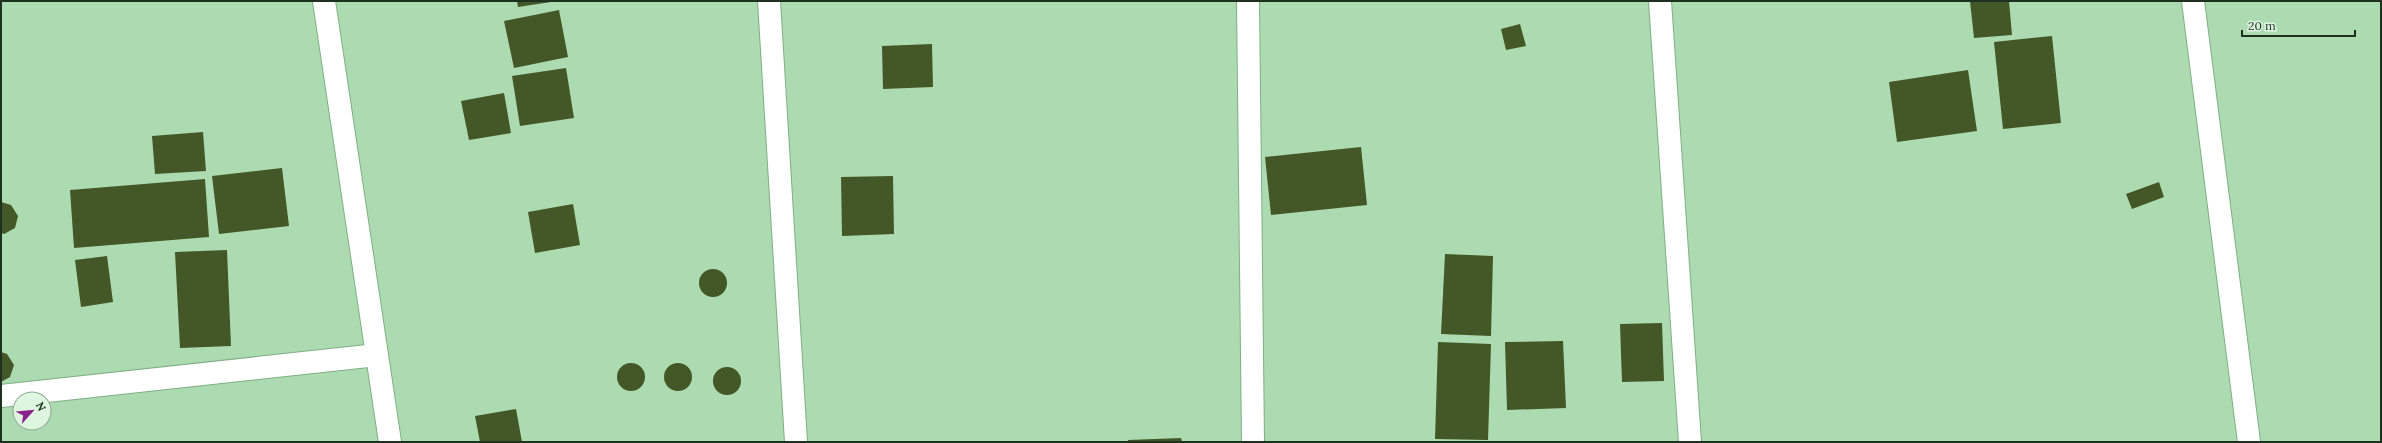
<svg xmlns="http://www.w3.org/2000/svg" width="2382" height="443" font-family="Lora,serif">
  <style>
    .building { fill: #445727 }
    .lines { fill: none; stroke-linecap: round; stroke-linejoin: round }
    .street-casing { stroke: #80ae86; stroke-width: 24 }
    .street { stroke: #fff; stroke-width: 22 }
  </style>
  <rect width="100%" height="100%" fill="#acdbb1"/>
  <path class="building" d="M517,1H551V2L518,7Z
    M1970,1H2009L2012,35L1974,38Z
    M559,10L568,57L514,68L504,21Z
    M1520,24L1526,46L1506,50L1501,29Z
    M2052,36L2061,123L2003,129L1994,42Z
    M932,44L933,87L883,89L882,46Z
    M566,68L574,118L520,126L512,76Z
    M1968,70L1977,131L1897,142L1889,82Z
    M504,93L511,133L469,140L461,101Z
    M203,132L206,171L155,174L152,136Z
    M1361,147L1367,205L1271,215L1265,157Z
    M282,168L289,226L219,234L212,176Z
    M893,176L894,234L842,236L841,177Z
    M205,179L209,237L74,248L70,190Z
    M2159,182L2164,197L2132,209L2126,194Z
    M1,202L11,205L18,216L15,228L4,234L1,233Z
    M573,204L580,245L535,253L528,212Z
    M227,250L231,346L180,348L175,252Z
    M1445,254L1493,256L1491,336L1441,334Z
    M107,256L113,302L81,307L75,260Z
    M699 283a14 14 0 1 1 28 0a14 14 0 1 1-28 0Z
    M1662,323L1664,381L1622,382L1620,324Z
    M1563,341L1566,408L1507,410L1505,342Z
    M1438,342L1491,344L1488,440L1435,439Z
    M1,352L7,354L14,365L10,377L1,382Z
    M664 377a14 14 0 1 1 28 0a14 14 0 1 1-28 0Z
    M617 377a14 14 0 1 1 28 0a14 14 0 1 1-28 0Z
    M713 381a14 14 0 1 1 28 0a14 14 0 1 1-28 0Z
    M516,409L522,442H480L475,416Z
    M1181,438L1182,442H1128V440Z"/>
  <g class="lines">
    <g class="street-casing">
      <path id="street" d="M324,1L390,442
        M769,1L796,442
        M1248,1L1253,442
        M1660,1L1690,442
        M2193,1L2249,442
        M1,396L377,355"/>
    </g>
    <use href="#street" class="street"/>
  </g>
  <rect width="2382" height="443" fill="none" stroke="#1e3121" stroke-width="4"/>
  <g transform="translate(32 411) rotate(63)"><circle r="19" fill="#def5e0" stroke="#91a794"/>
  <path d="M0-3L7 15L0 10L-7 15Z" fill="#89238a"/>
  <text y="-6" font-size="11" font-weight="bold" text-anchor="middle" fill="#1e3121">N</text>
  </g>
  <path d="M2242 30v6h113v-6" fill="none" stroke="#1e3121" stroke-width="2"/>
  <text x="2248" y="30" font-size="12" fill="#1e3121" stroke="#def5e0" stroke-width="3" paint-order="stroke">20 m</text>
</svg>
